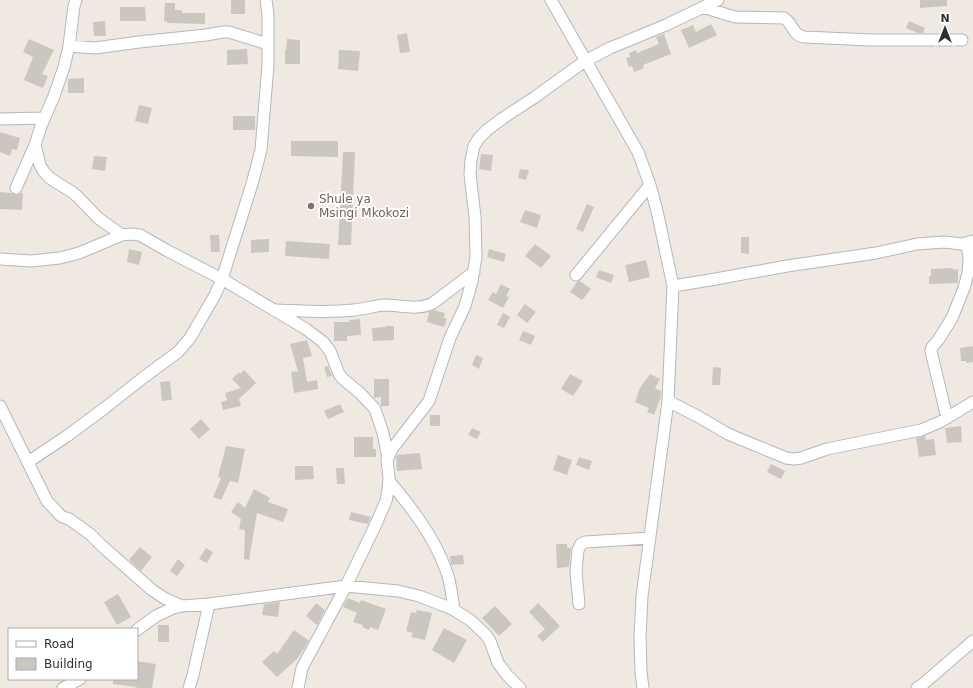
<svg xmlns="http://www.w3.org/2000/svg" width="973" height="688" font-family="'DejaVu Sans',sans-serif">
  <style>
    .building { fill: #cbc7bf }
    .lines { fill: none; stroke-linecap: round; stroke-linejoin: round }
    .street-casing { stroke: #b4b7c1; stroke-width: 13 }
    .street { stroke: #fff; stroke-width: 11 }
    .education-dot { fill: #8d6e63; stroke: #fff; stroke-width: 1.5 }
    .labels { text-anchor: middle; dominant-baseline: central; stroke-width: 4; stroke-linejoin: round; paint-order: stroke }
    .education-label { font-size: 12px; fill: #785e54; stroke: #fff; text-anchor: start }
  </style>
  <rect width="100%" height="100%" fill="#efe9e1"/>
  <path class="building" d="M231,0H245V14H231Z
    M920,0H947V6L920,8Z
    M165,3H175V10H182V13H205V24L167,23V21H164Z
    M120,7H145L146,21H120Z
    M105,21L106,36H94L93,22Z
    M909,21L925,28L923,33H918L906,28Z
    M711,24L717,35L689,48L681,30L693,25L696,32Z
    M407,33L410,52L400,53L397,35Z
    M664,34L671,54L643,65L644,68L634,72L632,66L629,67L626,58L630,57L629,53L636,50L637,53L659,44L656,37Z
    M29,39L54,50L42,74L48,76L43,88L24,80L33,57L23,52Z
    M287,39L300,40V64H285V50H286Z
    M247,49L248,64L227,65V50Z
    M339,50L360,51L358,71L338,69Z
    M84,78V93H68V79Z
    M139,105L152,108L148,124L135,121Z
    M233,116H255V130H233Z
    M0,132L20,138L17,150L12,149L10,156L0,152Z
    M291,141H338V157L291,156Z
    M343,152H355L351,245H338Z
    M481,154L493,155L491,171L479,169Z
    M94,156L107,157L105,171L92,169Z
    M520,169L529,170L526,180L518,178Z
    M0,192L11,193L16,195L23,193L22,210L0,209Z
    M587,204L594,207L583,232L576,229Z
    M525,210L541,215L537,228L520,222Z
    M210,235H219L220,252H211Z
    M741,237H749V254L741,253Z
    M269,239V252L251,253V240Z
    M286,241L330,244L329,259L285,256Z
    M535,244L551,256L541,268L525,256Z
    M129,249L142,252L139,265L127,262Z
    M489,249L506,254L504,262L487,257Z
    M646,260L650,277L629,282L625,265Z
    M953,268V270L958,269V283L929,284V276H931V269Z
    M599,270L614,275L611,283L596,277Z
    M580,281L591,289L582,300L570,292L577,282Z
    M501,284L510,289L506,296L509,297L503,308L488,300L493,292L496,294Z
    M525,304L536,312L527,323L517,315Z
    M434,310L445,313L444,318L447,319L444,327L427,322L429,312Z
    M503,313L510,317L504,328L497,325Z
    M360,319L361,335L347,336V341H334V322H350L349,320Z
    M386,326H394V340L373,341L372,328L386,327Z
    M523,331L535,336L531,345L519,340Z
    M307,340L312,356L303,358L307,382L317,380L318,389L294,393L291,372L298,371L290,344Z
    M973,346V362L966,363V361H961L960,348Z
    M476,355L483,358L479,369L472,365Z
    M328,366L332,376L327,377L324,367Z
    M713,367L721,368L720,385H712Z
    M244,370L256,383L239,399L241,406L223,410L221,402L227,400L225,393L241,388L232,379L239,372L240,374Z
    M570,374L583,381L573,396L561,389Z
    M650,374L660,379L655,388L661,391V397L654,415L647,412L649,408L635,402L640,388Z
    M374,379H389V406H381V397L374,398Z
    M170,381L172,400L162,401L160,382Z
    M340,404L344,412L328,419L324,411Z
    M430,415H440V426H430Z
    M201,419L210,429L199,439L190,429Z
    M961,426L962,442L947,443L945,428Z
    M472,428L481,432L477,439L468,435Z
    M925,436L926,440L934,439L936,455L919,457L916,438Z
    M354,437H373V449H376V457H354Z
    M226,446L245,449L241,469L238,483L230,481L221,500L213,497L221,478L218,477Z
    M420,453L422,469L397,471L396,457L397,455Z
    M558,455L572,460L567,475L553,470Z
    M579,457L592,461L589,470L576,465Z
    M771,464L785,471L781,479L767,472Z
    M295,466H313L314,479L295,480Z
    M336,468H344L345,484H337Z
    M254,489L270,498L268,502L288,509L283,522L257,513L249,560L244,559L245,530L239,529L241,519L231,512L238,502L245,508Z
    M351,512L371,517L368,524L349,520Z
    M556,544H567V548H571L569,567L557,568Z
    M140,547L152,557L141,571L129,560Z
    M206,548L213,552L207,563L199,559Z
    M463,555L464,564L451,565L450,556Z
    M178,559L185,565L177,576L170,571Z
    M118,594L131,617L117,625L104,602Z
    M348,598L360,603L361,600L386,609L378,630L370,627L369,630L362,627L363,625L353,622L357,613L343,607Z
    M278,602H280L278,617L262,615L264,604Z
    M316,603L325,610L317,625L306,616Z
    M538,603L560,626L543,642L537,636L545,629L529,612Z
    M495,606L512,624L499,636L482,618Z
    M417,610L432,613L425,640L411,637L413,633L406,631L411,612L416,613Z
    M158,625H169V642H158Z
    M444,628L467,640L454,663L432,650Z
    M294,630L309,641L298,658L277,677L262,662L274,651L277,654Z
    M137,661L156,664L152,688H135L136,687L113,684V679H137Z"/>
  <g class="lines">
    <g class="street-casing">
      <path id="street" d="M551,0L638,152L650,185L657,211L673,286L668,401L642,596L640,638L641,672L643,688
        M703,7L728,15L736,17L784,18C793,23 792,35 804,37L871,40H962
        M69,46L95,48L139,42L206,35L223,32H229L268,44
        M0,119L44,118
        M35,145L40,165L44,172L51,179L72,192L78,197L98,218L122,235
        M16,188L35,145L41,126L54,96L64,67L69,46L74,6L76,0
        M0,259L31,261L60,258L79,253L122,235L131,234L140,235L166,250L222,279L306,329L323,342L330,351L339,374L343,379L360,393L375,409L383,433L388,458
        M576,275L650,185
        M673,286L710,280L787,266L876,253L917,244L944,242L962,244L973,241
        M276,310C302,311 328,313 354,310C364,309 374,306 384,305C400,305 418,311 433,303L474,272
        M668,401L699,417L728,434L779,455L786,458L794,459L801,458L827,449L921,430L940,422L973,402
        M0,406L47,501L60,515L63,517L69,519L90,534L102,546L152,590L164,598L182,606
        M947,418L931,351L932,347L939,339L952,318L964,288L968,273L969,259L967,243
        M28,462L67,436L106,407L144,377L178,352L190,338L215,295L222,279L252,184L261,150L268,65V14L266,0
        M389,481C412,508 434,537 446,570C451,582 452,597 454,610
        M579,604L576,572L578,550L581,544L585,542L650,538
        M137,630L156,616L173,608L182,606L209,604L346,586L398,591L419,596L445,606L454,610L470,620L486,635L490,641L498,663L507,675L520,688
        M63,688L80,679
        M189,688L193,675L209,604
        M298,688L302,668L346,586L376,524L386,501L388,490L389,477L387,460L392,449L429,401L450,338L465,306L472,281L476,257L475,217L470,174L471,160L474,146L479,138L487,130L503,118L535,97L585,61L610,48L666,25L718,0
        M917,688L922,685L973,641"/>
    </g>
    <use href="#street" class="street"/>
  </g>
  <circle class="education-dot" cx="311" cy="206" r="4"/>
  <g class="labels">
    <g class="education-label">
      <text x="319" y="199">Shule ya<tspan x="319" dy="14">Msingi Mkokozi</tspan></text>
    </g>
  </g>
  <rect x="8" y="628" width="130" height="52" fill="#ffffff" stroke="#ababab"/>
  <rect x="16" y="641" width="20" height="6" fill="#ffffff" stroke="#ababab"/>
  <text x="44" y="648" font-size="12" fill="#2e2e2e">Road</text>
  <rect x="16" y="658" width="20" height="12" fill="#cbc7bf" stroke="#ababab"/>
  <text x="44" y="668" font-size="12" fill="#2e2e2e">Building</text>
  <g transform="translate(945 28)" stroke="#ffffff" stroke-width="3" paint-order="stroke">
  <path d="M0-3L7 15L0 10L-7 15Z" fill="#2e2e2e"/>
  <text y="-6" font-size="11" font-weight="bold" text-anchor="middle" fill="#2e2e2e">N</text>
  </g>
</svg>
